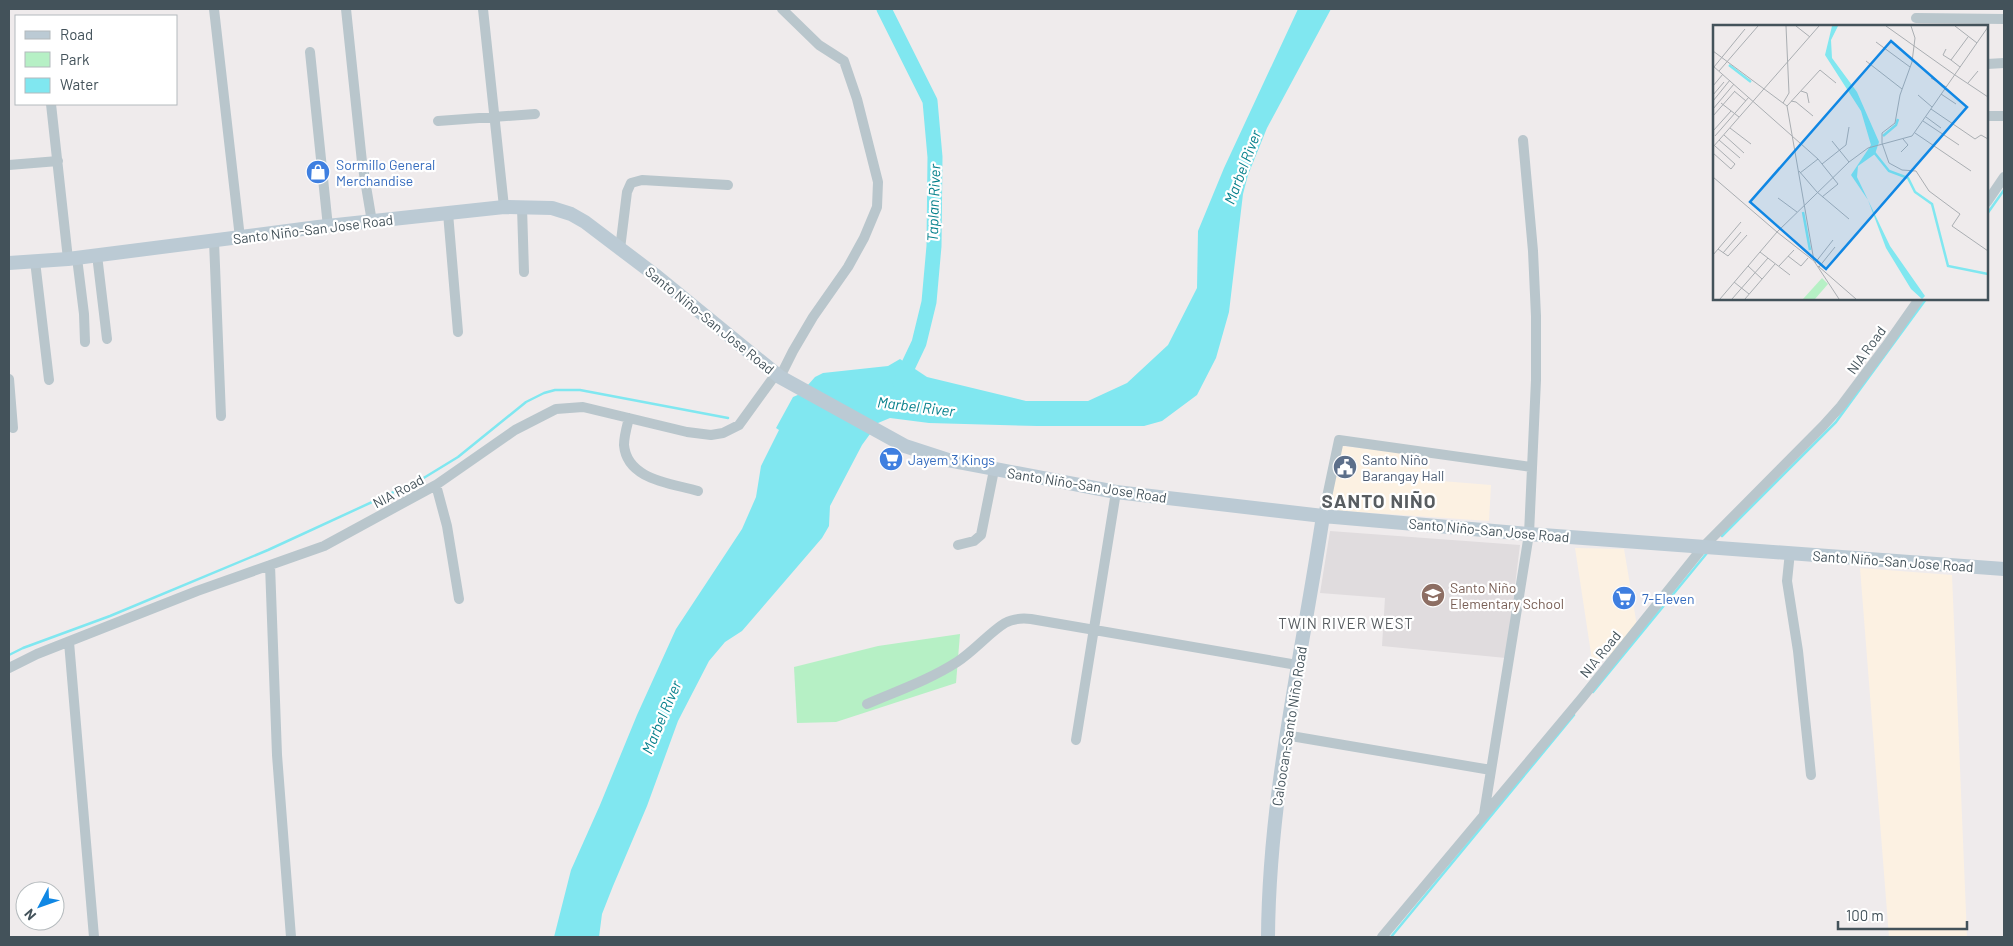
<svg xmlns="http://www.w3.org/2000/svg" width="2013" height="946" font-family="Barlow,sans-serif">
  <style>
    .commercial { fill: #fcf1e2 }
    .education { fill: #e0dcde }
    .green { fill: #b6f0c5 }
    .water { fill: #80e7f0 }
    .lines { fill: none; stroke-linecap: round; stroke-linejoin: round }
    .stream { stroke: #80e7f0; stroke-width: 2.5 }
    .river { stroke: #80e7f0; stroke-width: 15 }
    .street { stroke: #b9c6cc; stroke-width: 10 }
    .secondary { stroke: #bbcad4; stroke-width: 14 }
    .labels { text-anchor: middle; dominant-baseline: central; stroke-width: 4.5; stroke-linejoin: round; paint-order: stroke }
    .shop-label { font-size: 14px; fill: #366cbe; stroke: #fff; text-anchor: start }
    .street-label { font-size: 14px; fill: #43525a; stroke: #fff }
    .service-label { font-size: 14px; fill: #4e5e75; stroke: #fff; text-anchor: start }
    .education-label { font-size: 14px; fill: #785e54; stroke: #fff; text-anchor: start }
    .water-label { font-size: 15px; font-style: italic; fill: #07818c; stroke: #fff }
    .neighbourhood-label { font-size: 15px; letter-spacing: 1px; fill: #585d61; stroke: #fff }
    .district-label { font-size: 19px; font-weight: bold; letter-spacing: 1px; fill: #585d61; stroke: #fff }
    .inset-river { fill: none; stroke: #80e7f0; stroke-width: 2.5 }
    .inset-road { fill: none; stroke: #aaaeb2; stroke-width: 1 }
    .view { fill: #1087e4; fill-opacity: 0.15; stroke: #1087e4; stroke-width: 2.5 }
    .inset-edge { fill: none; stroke: #43525a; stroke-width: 2.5 }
  </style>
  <rect width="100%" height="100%" fill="#efebec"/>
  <path class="commercial" d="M1341,446L1430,456L1429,480L1491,485L1489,521L1329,510Z
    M1575,548L1624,549L1637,626L1612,656L1592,660Z
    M1860,568L1952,575L1967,937H1889Z"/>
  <path class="education" d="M1330,531L1520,545L1506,658L1382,646L1385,598L1320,593Z"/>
  <path class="green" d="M960,634L956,683L836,722L797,723L794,667L878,646Z"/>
  <path class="water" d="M1298,9H1331L1267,128L1248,175L1243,194L1229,312L1216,358L1197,395L1162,421L1144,426H1037L929,423L890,418L878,423L862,445L830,506L829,526L822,538L742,631L725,642L709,661L678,721L647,806L613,886L602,914L599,937H554L571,870L600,805L637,715L676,629L742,529L756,497L761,466L779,430L776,428L793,397L800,394L815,377L823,373L888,366L900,359L927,377L1026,401H1088L1127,383L1168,345L1197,288L1198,231L1224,168Z"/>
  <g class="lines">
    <path class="stream" d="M1987,214L2004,190
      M1722,536L1836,422L1926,299
      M9,655L23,648L110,616L268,550L422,479L458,457L526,402L544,393L555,390H580L728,418
      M1593,692L1707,553
      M1391,937L1574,715"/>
    <path class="river" d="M884,9L930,101L935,157L934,246L929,302L919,343L900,383"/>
    <path class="street" d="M214,9L240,238
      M346,9L362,162L372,222
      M483,9L504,207
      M1916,18L2004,19
      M310,52L328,227
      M1987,64L2004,63
      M51,104L68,259
      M1987,116H2004
      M438,121L535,114
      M9,165L58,161
      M1987,202L2004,177
      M522,207L524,272
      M448,213L458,332
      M214,241L221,416
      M620,249L627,192L631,183L642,180L728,185
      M97,255L107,339
      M77,258L84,314L85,342
      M35,261L49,380
      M780,377L793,351L813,317L848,267L864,238L877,207L878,182L857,99L844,61L819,45L782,9
      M9,379L13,428
      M629,418C627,426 624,436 624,445C627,480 671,483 698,491
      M436,485L447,526L459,599
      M1323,516L1339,440L1531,467
      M958,545L974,541L981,535L994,470
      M1790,552L1787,581L1798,651L1811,775
      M270,565L277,755L291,937
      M69,642L94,937
      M9,668L37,654L197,591L324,546L436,485L515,430L556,409L583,407L687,432L711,435L723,433L739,425L776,374
      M867,704C897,691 929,680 957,662C974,651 990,632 1005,623C1014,618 1022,618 1031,619L1297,665
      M1285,735L1491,770
      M1076,740L1116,492
      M1484,814L1529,534L1536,380V316L1533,251L1523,140
      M1382,937L1582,698L1704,546L1823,426L1841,406L1886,346L1919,299"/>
    <path class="secondary" d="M9,263L68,259L318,227L504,207L552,208L571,214L585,222L655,275L780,377L905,446L948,460L1116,492L1323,516L1529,534L2004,569
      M1268,937C1269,794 1302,656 1323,516"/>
  </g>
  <defs>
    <g id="shop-disc" transform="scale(1.25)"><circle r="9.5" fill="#3f7fe0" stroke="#fff"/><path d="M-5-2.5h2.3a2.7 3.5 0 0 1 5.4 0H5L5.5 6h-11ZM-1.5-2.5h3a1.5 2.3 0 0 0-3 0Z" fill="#fff"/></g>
    <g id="supermarket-disc" transform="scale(1.25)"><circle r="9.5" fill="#3f7fe0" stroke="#fff"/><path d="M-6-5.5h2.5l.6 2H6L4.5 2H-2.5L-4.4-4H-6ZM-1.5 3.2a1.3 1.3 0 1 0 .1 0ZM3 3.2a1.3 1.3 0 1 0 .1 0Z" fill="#fff"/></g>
    <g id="civic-disc" transform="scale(1.25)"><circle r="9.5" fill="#5c6f8a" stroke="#fff"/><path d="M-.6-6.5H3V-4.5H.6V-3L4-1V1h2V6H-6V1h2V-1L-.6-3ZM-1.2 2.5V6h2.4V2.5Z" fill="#fff"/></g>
    <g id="school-disc" transform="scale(1.25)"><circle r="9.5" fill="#8d6e63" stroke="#fff"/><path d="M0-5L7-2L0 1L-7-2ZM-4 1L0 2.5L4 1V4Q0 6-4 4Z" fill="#fff"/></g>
  </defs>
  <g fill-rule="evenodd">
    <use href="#shop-disc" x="318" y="172"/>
    <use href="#supermarket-disc" x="891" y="459"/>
    <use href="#civic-disc" x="1345" y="467"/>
    <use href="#school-disc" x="1433" y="595"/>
    <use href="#supermarket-disc" x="1624" y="598"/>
  </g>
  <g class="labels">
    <g class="shop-label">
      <text x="336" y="164">Sormillo General<tspan x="336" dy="16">Merchandise</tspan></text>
      <text x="908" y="459">Jayem 3 Kings</text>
      <text x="1642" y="598">7-Eleven</text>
    </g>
    <g class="street-label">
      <text transform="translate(313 229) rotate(-7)">Santo Niño-San Jose Road</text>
      <text transform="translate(710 320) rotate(39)">Santo Niño-San Jose Road</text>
      <text transform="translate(1866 350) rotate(-54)">NIA Road</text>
      <text transform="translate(1087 485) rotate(9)">Santo Niño-San Jose Road</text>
      <text transform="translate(398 491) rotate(-28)">NIA Road</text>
      <text transform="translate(1489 530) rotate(5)">Santo Niño-San Jose Road</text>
      <text transform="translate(1893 561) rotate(4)">Santo Niño-San Jose Road</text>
      <text transform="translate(1600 654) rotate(-51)">NIA Road</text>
      <text transform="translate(1289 726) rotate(-81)">Caloocan-Santo Niño Road</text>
    </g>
    <g class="service-label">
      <text x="1362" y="459">Santo Niño<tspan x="1362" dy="16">Barangay Hall</tspan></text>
    </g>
    <g class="education-label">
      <text x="1450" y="587">Santo Niño<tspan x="1450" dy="16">Elementary School</tspan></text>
    </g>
    <g class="water-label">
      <text transform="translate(1242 167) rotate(-69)">Marbel River</text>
      <text transform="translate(933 203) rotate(-88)">Taplan River</text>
      <text transform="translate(916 406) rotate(7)">Marbel River</text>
      <text transform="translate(661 717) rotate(-67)">Marbel River</text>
    </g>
    <g class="neighbourhood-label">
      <text x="1346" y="623">TWIN RIVER WEST</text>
    </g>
    <g class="district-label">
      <text x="1379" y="500">SANTO NIÑO</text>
    </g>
  </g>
  <g transform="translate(1713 25)">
    <rect width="275" height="275" fill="#efebec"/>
    <path d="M109,253L115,259L102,274H90Z" fill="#b6f0c5"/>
    <path d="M119,1H125L118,15L119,33L144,67L166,117L162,129L145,141L144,152L177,221L212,271L209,274L198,264L173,223L155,175L138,150L158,120L148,86L112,30Z" fill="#80e7f0"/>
    <path class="inset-river" d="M16,40L38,57M170,111L183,100L185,94M160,126L176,146L195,153L202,167L219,179L235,241L275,249M90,187L97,225"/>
    <path class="inset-road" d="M83,1L97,12M173,1L242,50M242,1L264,18M163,17L197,42M233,24L230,30L238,35M0,26L74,81L101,236L126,274M153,36L189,64M0,41L105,134L125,159L109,172M1,42L32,4M247,42L238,35L255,12M6,46L45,1M242,50L275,72M218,53L233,62M255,58L265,46M0,61L10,49M21,66L33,76M88,66L94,68L96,78M228,69L243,79M0,70L11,57M205,70L219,82M0,76L17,55M78,76L83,77L100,91M8,78L26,92M70,78L76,68L73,1M74,81L107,45L123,58M0,84L21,59M218,84L262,114L268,110L275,114M0,91L22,66M213,92L228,103M210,96L246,120M17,103L38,119M0,106L18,86M202,108L258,146M11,110L31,128M2,111L36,72M6,115L27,133M119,116L136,137M169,118L176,138L189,145L203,146L216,166L247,189L239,201L275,226M169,118V108L182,98L187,70L199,37L202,13L198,1M0,122L106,1M188,127L195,120L190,114M0,128L18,144L22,139L2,121M109,139L133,120L136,102M86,146L104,167L136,194M87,148L105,134M0,152L64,207M65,173L84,187M64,207L101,236M5,224L15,231L34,210M47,227L77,250M10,228L28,207M0,230L28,197M75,231L88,241L95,233M102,238L120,215M35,241L49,254M66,241L81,225M105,241L143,274M106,242L122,222M21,257L36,269M7,274L64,207L136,137L155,123L199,111L275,2M19,274L55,233M32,274L62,239"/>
    <path class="view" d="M178,16L254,82L113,244L37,177Z"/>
    <rect width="275" height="275" class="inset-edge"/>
  </g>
  <rect width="2013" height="946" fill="none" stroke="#43525a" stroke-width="20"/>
  <rect x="15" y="15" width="162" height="90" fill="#ffffff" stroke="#b4babd"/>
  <rect x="25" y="31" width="25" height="8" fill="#bbcad4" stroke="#b4babd"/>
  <text x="60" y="40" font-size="15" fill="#43525a">Road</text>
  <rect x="25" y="52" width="25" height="15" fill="#b6f0c5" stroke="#b4babd"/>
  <text x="60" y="65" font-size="15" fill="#43525a">Park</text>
  <rect x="25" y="78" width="25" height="15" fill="#80e7f0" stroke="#b4babd"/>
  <text x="60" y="90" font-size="15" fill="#43525a">Water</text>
  <g transform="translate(40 906) rotate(229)"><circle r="24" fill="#ffffff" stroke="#b4babd"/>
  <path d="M0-4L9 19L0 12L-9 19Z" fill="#1087e4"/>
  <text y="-8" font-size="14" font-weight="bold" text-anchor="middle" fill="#43525a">N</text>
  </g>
  <path d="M1838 921v8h129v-8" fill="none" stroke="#43525a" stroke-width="2.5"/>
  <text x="1846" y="921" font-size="15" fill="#43525a" stroke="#ffffff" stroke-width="4" paint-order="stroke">100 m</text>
</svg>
